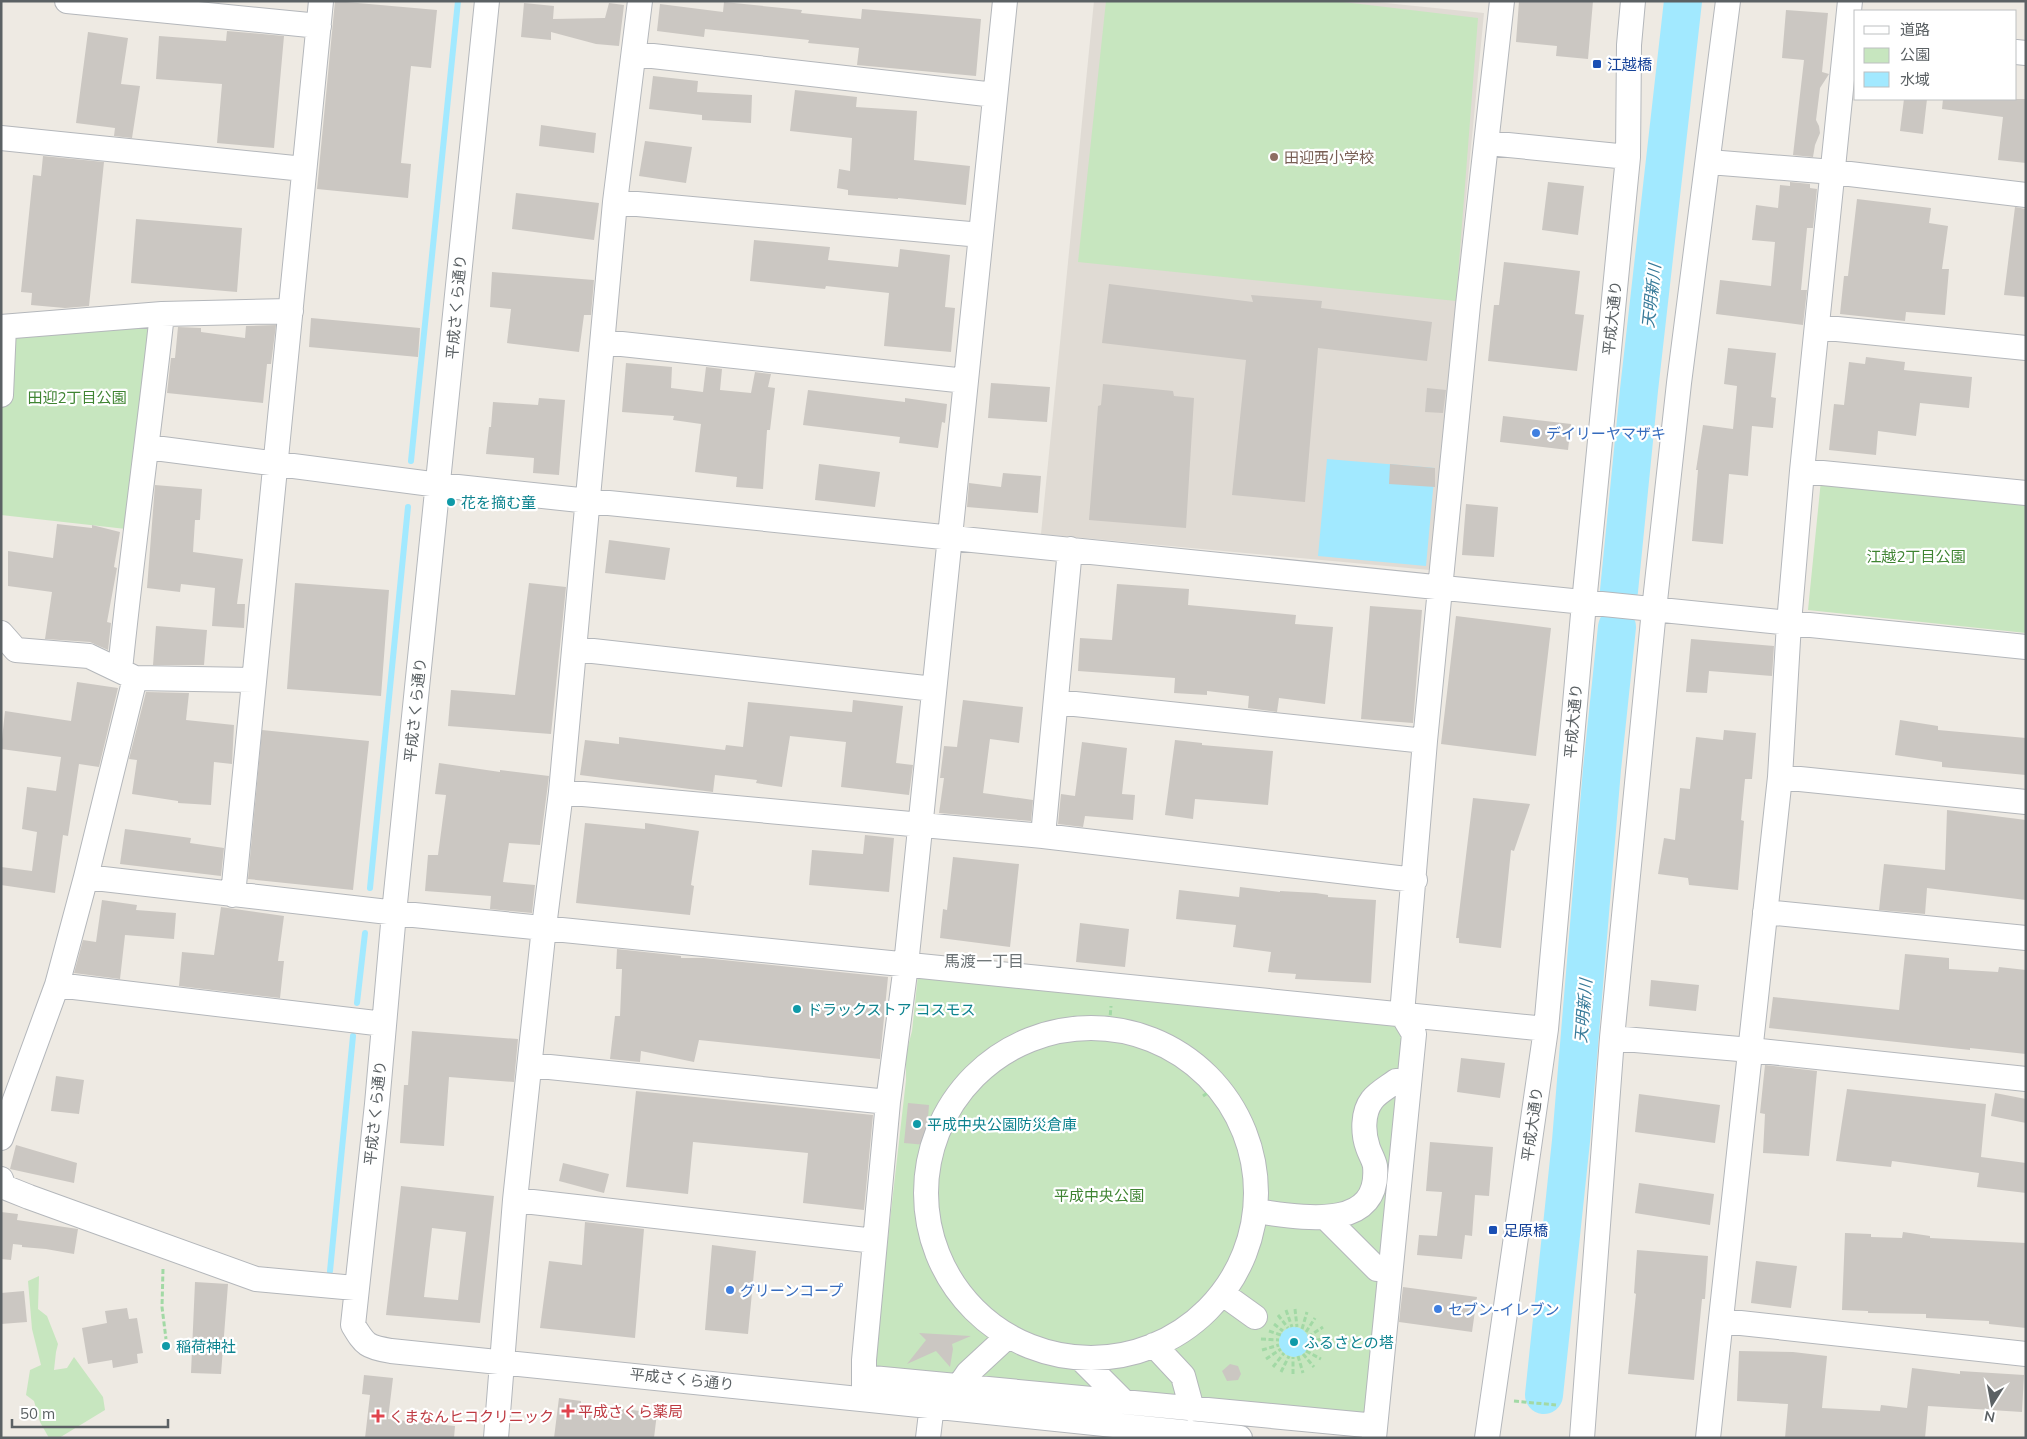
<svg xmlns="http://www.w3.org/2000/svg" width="2027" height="1439" font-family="Mulish,'Noto Sans JP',sans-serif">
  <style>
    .education { fill: #e0dbd4 }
    .green { fill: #c7e6bf }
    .water { fill: #a2e9ff }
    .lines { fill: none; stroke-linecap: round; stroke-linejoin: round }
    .stream { stroke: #a2e9ff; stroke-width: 6 }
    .river { stroke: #a2e9ff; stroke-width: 38 }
    .building { fill: #cbc7c2; fill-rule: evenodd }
    .minor-casing { stroke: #b4b7bb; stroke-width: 26 }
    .path { stroke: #a2d9a5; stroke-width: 3; stroke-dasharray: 5 2.5; stroke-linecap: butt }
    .minor { stroke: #fff; stroke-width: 24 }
    .transit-dot { fill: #1a4fb4; stroke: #fff; stroke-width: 2 }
    .education-dot { fill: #8d6e63; stroke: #fff; stroke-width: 2 }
    .shop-dot { fill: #3f7fe0; stroke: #fff; stroke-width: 2 }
    .culture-dot { fill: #0f9aa8; stroke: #fff; stroke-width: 2 }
    .health-dot { fill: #e0444e; stroke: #fff; stroke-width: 2 }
    .labels { text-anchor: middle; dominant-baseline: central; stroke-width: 4.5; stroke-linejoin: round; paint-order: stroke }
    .transit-label { font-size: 15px; fill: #164399; stroke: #fff; text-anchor: start }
    .education-label { font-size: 15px; fill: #785e54; stroke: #fff; text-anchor: start }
    .street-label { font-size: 15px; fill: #5b6164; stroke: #fff }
    .park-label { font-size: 15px; fill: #3f8432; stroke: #fff }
    .shop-label { font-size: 15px; fill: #366cbe; stroke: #fff; text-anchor: start }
    .culture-label { font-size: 15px; fill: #0d838f; stroke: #fff; text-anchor: start }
    .health-label { font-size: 15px; fill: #be3a42; stroke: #fff; text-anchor: start }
    .water-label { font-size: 16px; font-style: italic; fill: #367998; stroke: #fff }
    .neighbourhood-label { font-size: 16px; fill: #6c7376; stroke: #fff }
  </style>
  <rect width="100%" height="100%" fill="#eeeae3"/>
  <path class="education" d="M1094,1H1366L1484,13L1430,570L1041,534Z"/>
  <path class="green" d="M1106,1H1335L1478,18L1456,301L1078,262Z
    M162,314L135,530L1,515V379L4,327Z
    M1821,480L2026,501V633L1808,610Z
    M918,975L1404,1021L1366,1425L872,1378L906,1080V1054L912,1031Z
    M39,1276L38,1309L47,1316L58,1344L56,1352L54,1370L67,1368L74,1357L103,1397L105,1410L59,1438H49L40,1422L34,1401L26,1395L30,1370L41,1365L32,1329L28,1281Z"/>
  <path class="water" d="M1327,459L1435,468L1426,566L1318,556Z
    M1279 1342a15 15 0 1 1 30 0a15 15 0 1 1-30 0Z"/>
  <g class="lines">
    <path class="stream" d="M411,461L458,1
      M370,888L408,507
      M357,1003L365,933
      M330,1271L353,1036"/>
    <path class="river" d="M1619,591L1639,390L1683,1
      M1544,1395L1571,1141L1602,769L1617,627"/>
  </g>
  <path class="building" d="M335,1L437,10L431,68L411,66L401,163L411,164L408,198L317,189Z
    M1519,1H1593L1588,59L1556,56L1557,46L1516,42Z
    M724,2L802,10L801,13L861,19L862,9L981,19L976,76L857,65L859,48L808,43L809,40L705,29L704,37L657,31L660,4L723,12Z
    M524,3L554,6L553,19L605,18L609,3L624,5L619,46L596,44L551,32V40L521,37Z
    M1786,10L1828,13L1822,72L1829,74L1820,88L1816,120L1819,126L1820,133L1815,145L1813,157L1793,155L1804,60L1782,58Z
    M227,31L284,36L274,148L217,143L222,84L156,79L159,36L226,41Z
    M88,32L128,38L121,84L140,86L132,138L114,136L115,128L76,123Z
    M653,76L698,81L697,92L752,95L751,123L702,120V115L649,109Z
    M795,90L857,97L856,107L917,111L914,160L970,166L966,205L898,198V199L848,195V190L837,188L839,169L850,171L852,138L790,131Z
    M1904,99H1927L1923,134L1900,131Z
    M1943,99H2026V163L1998,160L2003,117L1942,109Z
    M541,125L596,133L594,153L539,146Z
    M645,141L692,147L686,183L639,176Z
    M43,156L104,162L89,306L65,308L31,305L32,293L21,292L33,175L41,176Z
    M1548,182L1584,186L1578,235L1542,230Z
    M1790,182L1810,184V188L1817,189L1813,228H1807L1801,290H1807L1803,325L1716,314L1720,280L1771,286L1775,242L1752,240L1756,205L1778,208L1780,185L1790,186Z
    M516,193L599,203L594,240L512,229Z
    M1857,199L1931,208L1929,223L1948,226L1942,269H1949L1945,315L1906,312L1905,321L1840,314L1844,276H1848Z
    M2015,207L2026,209V297L2004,295Z
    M136,219L242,228L237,292L131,283Z
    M754,240L830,247L828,260L898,267L900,249L950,255L945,307L955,308L951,352L884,346L889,293L826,286L825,289L750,281Z
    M1504,262L1580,271L1575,314L1584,315L1577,371L1488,361L1494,305H1499Z
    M492,272L594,280L591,315H584L579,352L507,343L511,309L490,307Z
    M1109,284L1253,302L1251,295L1322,301L1321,308L1432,322L1427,361L1318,348L1305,502L1232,495L1246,360L1102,343Z
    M311,318L420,328L418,357L309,347Z
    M276,325L271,364H267L263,403L167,393L171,358H175L178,327L201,328V332L245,338L246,326Z
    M1728,348L1776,353L1771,397L1776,398L1773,428L1752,426L1748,476L1729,474L1723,544L1692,541L1698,470H1696L1703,425L1733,429L1737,386L1724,384Z
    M1866,357L1905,362L1904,370L1972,377L1969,408L1920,403L1916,436L1878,431L1876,455L1829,450L1834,404L1844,405L1849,362L1865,364Z
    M626,363L672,367L671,388L703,392L706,367L722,369L720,390L751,393L755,372L771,374L768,387L775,388L770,430H767L763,489L736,487L737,477L695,472L701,424L673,420L674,416L622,412Z
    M991,383L1050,387L1047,422L988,418Z
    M1103,384L1173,391L1174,396L1194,398L1186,528L1089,520L1098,406L1101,405Z
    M1427,388L1446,390L1443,413L1425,412Z
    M808,390L905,402V398L947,404L945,423L942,422L938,448L899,443L900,437L803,425Z
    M539,398L565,400L559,475L533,473L534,458L486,454L489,427H491L493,402L538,405Z
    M1503,416L1571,424L1568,450L1500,442Z
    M819,464L880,472L875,507L815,500Z
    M1390,464L1435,468V487L1389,484Z
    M1003,473L1041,476L1038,513L967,507L969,483L1001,487Z
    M155,485L202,489L200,520H195L193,552L243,559L237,604H245L244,628L212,626L215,588L181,584L180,592L147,588Z
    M1466,504L1498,507L1494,557L1462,555Z
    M57,524L92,528V525L120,532L114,567L117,568L107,622L111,623L108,650L90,642L45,639L52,592L8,586V551L53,558Z
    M609,540L670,548L665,580L605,573Z
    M295,583L389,590L381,696L287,689Z
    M529,583L566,587L551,734L448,726L451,690L515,695Z
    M1117,584L1189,589L1188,605L1296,615L1295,624L1333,627L1325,704L1279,698L1277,712L1248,708L1249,696L1207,691V695L1174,693L1175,678L1078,671L1080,638L1112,640Z
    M1370,606L1422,610L1413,723L1361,719Z
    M1456,616L1551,628L1536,756L1441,744Z
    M156,626L207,630L204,665H153Z
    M1691,639L1774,646L1772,676L1709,671L1707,693L1686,692Z
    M77,682L118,688L99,767L79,764L68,836L63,835L55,893L1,885V867L32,871L37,832L22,829L27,787L56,791L61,757L1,749L5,711L71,721Z
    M146,692L189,693L186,720L234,725L232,764L214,762L211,805L178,803V801L132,794L137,760L129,759Z
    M853,700L903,706L896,763L913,765L909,795L841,787L846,742L790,736L782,787L756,783L757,780L715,775L713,792L580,775L585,740L619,744V737L725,750L726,745L743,747L748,702L852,712Z
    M963,700L1023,707L1019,743L990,739L983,793L1033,800L1031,821L939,813L944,778H940L944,746L957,747Z
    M1900,720L1938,726V730L2026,738V775L1942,767V762L1895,755Z
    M262,730L369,741L353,890L248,879Z
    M1724,730L1756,733L1752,779H1745L1741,820L1744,821L1738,890L1689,885L1688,878L1658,874L1664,838L1675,840L1680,788L1690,789L1696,737L1723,740Z
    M1175,740L1202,743V745L1273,751L1268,805L1195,799L1193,819L1165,815Z
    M1082,742L1127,748L1122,794L1135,795L1133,820L1085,816L1083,827L1058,824L1061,794L1075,796Z
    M439,763L500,772V770L549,776L540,845L509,843L503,882L535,885L532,913L490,909L491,896L425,891L428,855H438L446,795L435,794Z
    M1473,798L1530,804L1514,851L1511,850L1501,948L1459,943V938H1456Z
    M1947,810L2026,820V900L1927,888L1925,914L1879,910L1884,864L1945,870Z
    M585,823L645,829V823L699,831L691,885L694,886L690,915L576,903Z
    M125,829L191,838L190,843L224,848L221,876L120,864Z
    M865,835L894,838L889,892L809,885L812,850L863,854Z
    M953,857L1019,864L1010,947L940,938L943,909L947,910Z
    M1240,887L1280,892V891L1316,893L1328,895V897L1376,900L1371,983L1295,979L1296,974L1268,972L1271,952L1233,947L1236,925L1176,919L1179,890L1239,897Z
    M102,900L137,905L136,910L176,913L174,939L125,935L120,979L74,973L83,940L96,942Z
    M221,907L284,916L278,961H284L280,998L179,986L182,952L214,955Z
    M1080,923L1129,929L1125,967L1076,962Z
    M617,949L681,956V958H704L888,977L880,1059L699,1040L694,1062L641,1051L640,1062L610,1059L615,1016H620L622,969H616Z
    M1905,954L1949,958V969L1998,972L1999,967L2026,970V1054L1970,1048V1050L1769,1028L1773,997L1899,1010Z
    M1651,980L1699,985L1696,1011L1649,1006Z
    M412,1031L518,1039L514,1082L449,1077L444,1146L400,1143L404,1085H408Z
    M1461,1058L1505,1063L1500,1098L1457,1092Z
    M1765,1065L1817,1071L1809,1156L1763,1153L1765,1114L1760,1113Z
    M56,1076L84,1080L79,1114L51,1111Z
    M1847,1089L1986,1104L1981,1157L2026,1163V1193L1977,1187L1979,1173L1892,1161L1891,1167L1836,1161Z
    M636,1091L873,1115L864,1210L803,1203L808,1153L693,1142L688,1194L626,1187Z
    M1995,1093L2026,1099V1123L1991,1116Z
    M1639,1094L1720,1105L1715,1143L1635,1132Z
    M908,1103L929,1105L926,1145L904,1143Z
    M1430,1142L1493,1147L1489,1196L1475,1195L1472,1236L1465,1235L1462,1259L1417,1255L1419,1235L1437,1236L1442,1192L1426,1191Z
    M16,1145L77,1163L74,1183L10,1169Z
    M563,1163L609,1174L604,1193L559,1181Z
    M1639,1183L1714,1194L1710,1225L1635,1213Z
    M401,1186L494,1196L480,1323L386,1315ZM432,1228L466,1232L458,1300L424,1297Z
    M1,1212L18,1214L17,1220L78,1229L74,1254L46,1249L22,1247V1245L13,1244L11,1260L1,1259Z
    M585,1222L644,1229L635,1338L540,1328L549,1261L582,1265Z
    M1903,1232L1930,1236V1238L2026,1243V1328L1989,1324V1321L1926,1318V1314L1868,1313V1311L1842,1310L1845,1233L1871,1234V1237L1902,1238Z
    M712,1245L756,1251L748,1334L705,1330Z
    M1637,1250L1708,1256L1705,1299H1702L1694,1380L1628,1374L1636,1294L1634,1293Z
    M1756,1261L1797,1266L1791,1308L1751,1303Z
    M195,1282L228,1284L221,1374L191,1373Z
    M1403,1287L1477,1297L1472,1332L1399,1322Z
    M24,1291L27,1322L1,1324V1293Z
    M127,1308L129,1319L137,1318L143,1353L137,1354L138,1363L113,1368L112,1360L88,1364L82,1328L107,1323L105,1311Z
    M919,1333L936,1334L971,1336L952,1344L953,1349L950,1367L936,1351L907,1364L926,1340Z
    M1739,1351L1793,1352L1827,1356L1822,1408L1880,1411L1881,1405L1907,1408L1912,1368L1960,1374V1371L2024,1375L2022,1412L1928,1406L1925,1438H1785L1788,1404L1737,1401Z
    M1230,1364L1238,1366L1241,1374L1238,1380L1227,1381L1222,1371Z
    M364,1375L393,1378L388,1419L455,1426L454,1438H365L370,1395L362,1394Z
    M559,1398L581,1401V1404L657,1413L654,1438H554Z"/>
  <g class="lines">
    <g class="minor-casing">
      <path id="minor" d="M67,1L319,26
        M487,1L394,913L377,1104L353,1325C365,1345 367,1347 391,1351L1240,1438
        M2016,52L2026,53
        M635,54L995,95
        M1,138L304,169
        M1488,143L1628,157
        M1709,162L1833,172L2026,195
        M615,202L981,235
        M1,327L162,314L291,311
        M1817,327L2026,348
        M603,342L966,381
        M1,395L4,327
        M147,447L439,485L589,501L2026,647
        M1802,471L2026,493
        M1,633L16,650L89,656L135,678L253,680
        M575,649L934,689
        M120,670C132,551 149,433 162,314
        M1056,702L1425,741
        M1780,777L2026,802
        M561,792L1043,836L1415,880
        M1043,836L1070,549
        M86,877L414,915L1546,1029
        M233,895C260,597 294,299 321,1
        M1765,912L2026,938
        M57,985L384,1024
        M926 1193a165 165 0 1 1 330 0a165 165 0 1 1-330 0Z
        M1612,1038L1751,1050L2026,1079
        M530,1065L888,1102
        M1,1138L57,985L86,877L135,678
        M1,1179L4,1187L29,1197L256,1279L355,1288
        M515,1200L875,1241
        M1255,1211C1295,1216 1381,1235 1375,1166C1374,1160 1370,1154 1368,1148C1363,1134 1362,1113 1372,1100C1377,1093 1388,1087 1396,1081
        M1325,1217L1377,1269
        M1223,1294L1255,1317
        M1722,1321L2026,1354
        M1154,1345L1183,1376L1192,1409
        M1080,1358L1124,1402
        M872,1378L1366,1425
        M959,1386L968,1373L1008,1336
        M864,1398V1360L888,1102L906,965L1005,1
        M496,1438L515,1200L544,927L561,792L615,202L640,1
        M928,1438L932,1405
        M1374,1438L1414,1034L1402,1014L1425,741L1468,305L1502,1
        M1487,1438L1546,1029L1584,603L1628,157L1629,45L1633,1
        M1582,1438L1612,1038L1654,610L1679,383L1728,1
        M1708,1438L1780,777L1789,623L1802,471L1850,1"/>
    </g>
    <path class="path" d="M1109,1030L1111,1006
      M984,1067L993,1078
      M1203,1096L1216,1087
      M927,1176H938
      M163,1269L162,1307L166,1339
      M1295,1309L1297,1327
      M1286,1310L1292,1327
      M1278,1315L1288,1328
      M1274,1324L1283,1331
      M1302,1329L1307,1312
      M1269,1331L1281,1335
      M1306,1332L1315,1318
      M1308,1337L1323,1327
      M1261,1339L1279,1340
      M1309,1342L1326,1338
      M1308,1346L1326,1348
      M1262,1350L1279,1345
      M1306,1351L1321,1359
      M1303,1354L1314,1367
      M1298,1356L1303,1373
      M1266,1359L1281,1349
      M1273,1367L1284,1353
      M1281,1372L1289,1356
      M1293,1374V1357
      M1514,1401L1556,1405"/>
    <use href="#minor" class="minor"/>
  </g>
  <g class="transit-dot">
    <rect x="1592" y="59" width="10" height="10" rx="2.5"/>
    <rect x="1488" y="1225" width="10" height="10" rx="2.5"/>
  </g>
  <circle class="education-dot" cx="1274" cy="157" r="5"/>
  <g class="shop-dot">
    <circle cx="1536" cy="433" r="5"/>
    <circle cx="730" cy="1290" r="5"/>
    <circle cx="1438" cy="1309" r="5"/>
  </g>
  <g class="culture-dot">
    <circle cx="451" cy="502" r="5"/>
    <circle cx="797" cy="1009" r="5"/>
    <circle cx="917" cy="1124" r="5"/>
    <circle cx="1294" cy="1342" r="5"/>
    <circle cx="166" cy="1346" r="5"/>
  </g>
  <g class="health-dot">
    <path d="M565.5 1403.5h5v5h5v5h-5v5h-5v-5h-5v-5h5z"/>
    <path d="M375.5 1408.5h5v5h5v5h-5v5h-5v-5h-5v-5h5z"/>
  </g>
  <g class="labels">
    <g class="transit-label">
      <text x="1607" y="64">江越橋</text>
      <text x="1503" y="1230">足原橋</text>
    </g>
    <g class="education-label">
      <text x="1284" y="157">田迎西小学校</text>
    </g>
    <g class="street-label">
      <text transform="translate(456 307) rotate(-85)">平成さくら通り</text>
      <text transform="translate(1612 318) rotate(-84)">平成大通り</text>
      <text transform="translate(415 710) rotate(-84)">平成さくら通り</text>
      <text transform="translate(1573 721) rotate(-85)">平成大通り</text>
      <text transform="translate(375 1113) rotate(-84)">平成さくら通り</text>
      <text transform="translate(1532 1124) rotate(-82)">平成大通り</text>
      <text transform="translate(682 1379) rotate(6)">平成さくら通り</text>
    </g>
    <g class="park-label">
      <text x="77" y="397">田迎2丁目公園</text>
      <text x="1916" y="556">江越2丁目公園</text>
      <text x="1099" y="1195">平成中央公園</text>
    </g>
    <g class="shop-label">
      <text x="1546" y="433">デイリーヤマザキ</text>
      <text x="740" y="1290">グリーンコープ</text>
      <text x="1448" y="1309">セブン-イレブン</text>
    </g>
    <g class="culture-label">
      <text x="461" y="502">花を摘む童</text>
      <text x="807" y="1009">ドラックストア コスモス</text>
      <text x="927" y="1124">平成中央公園防災倉庫</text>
      <text x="1304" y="1342">ふるさとの塔</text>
      <text x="176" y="1346">稲荷神社</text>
    </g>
    <g class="health-label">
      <text x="578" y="1411">平成さくら薬局</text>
      <text x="389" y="1416">くまなんヒコクリニック</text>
    </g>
    <g class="water-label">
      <text transform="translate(1651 296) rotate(-84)">天明新川</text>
      <text transform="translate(1583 1011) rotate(-85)">天明新川</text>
    </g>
    <g class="neighbourhood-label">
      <text x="984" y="961">馬渡一丁目</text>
    </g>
  </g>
  <rect width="2027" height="1439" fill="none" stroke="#5b6164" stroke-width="5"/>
  <rect x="1854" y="10" width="162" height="90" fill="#ffffff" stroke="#bdc0c1"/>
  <rect x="1864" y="26" width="25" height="8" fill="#ffffff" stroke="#bdc0c1"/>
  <text x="1900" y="35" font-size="15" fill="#5b6164">道路</text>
  <rect x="1864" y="48" width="25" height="15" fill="#c7e6bf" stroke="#bdc0c1"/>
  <text x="1900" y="60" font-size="15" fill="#5b6164">公園</text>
  <rect x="1864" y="72" width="25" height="15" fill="#a2e9ff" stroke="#bdc0c1"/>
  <text x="1900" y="85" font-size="15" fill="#5b6164">水域</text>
  <g transform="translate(1992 1404) rotate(191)" stroke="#ffffff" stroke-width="4" paint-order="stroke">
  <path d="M0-4L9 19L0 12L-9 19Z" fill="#5b6164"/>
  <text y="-8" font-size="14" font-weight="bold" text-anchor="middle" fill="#5b6164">N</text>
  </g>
  <path d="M12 1419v8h156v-8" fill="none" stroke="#5b6164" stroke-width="2.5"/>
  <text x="20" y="1419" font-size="15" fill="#5b6164" stroke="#ffffff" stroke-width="4" paint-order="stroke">50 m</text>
</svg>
